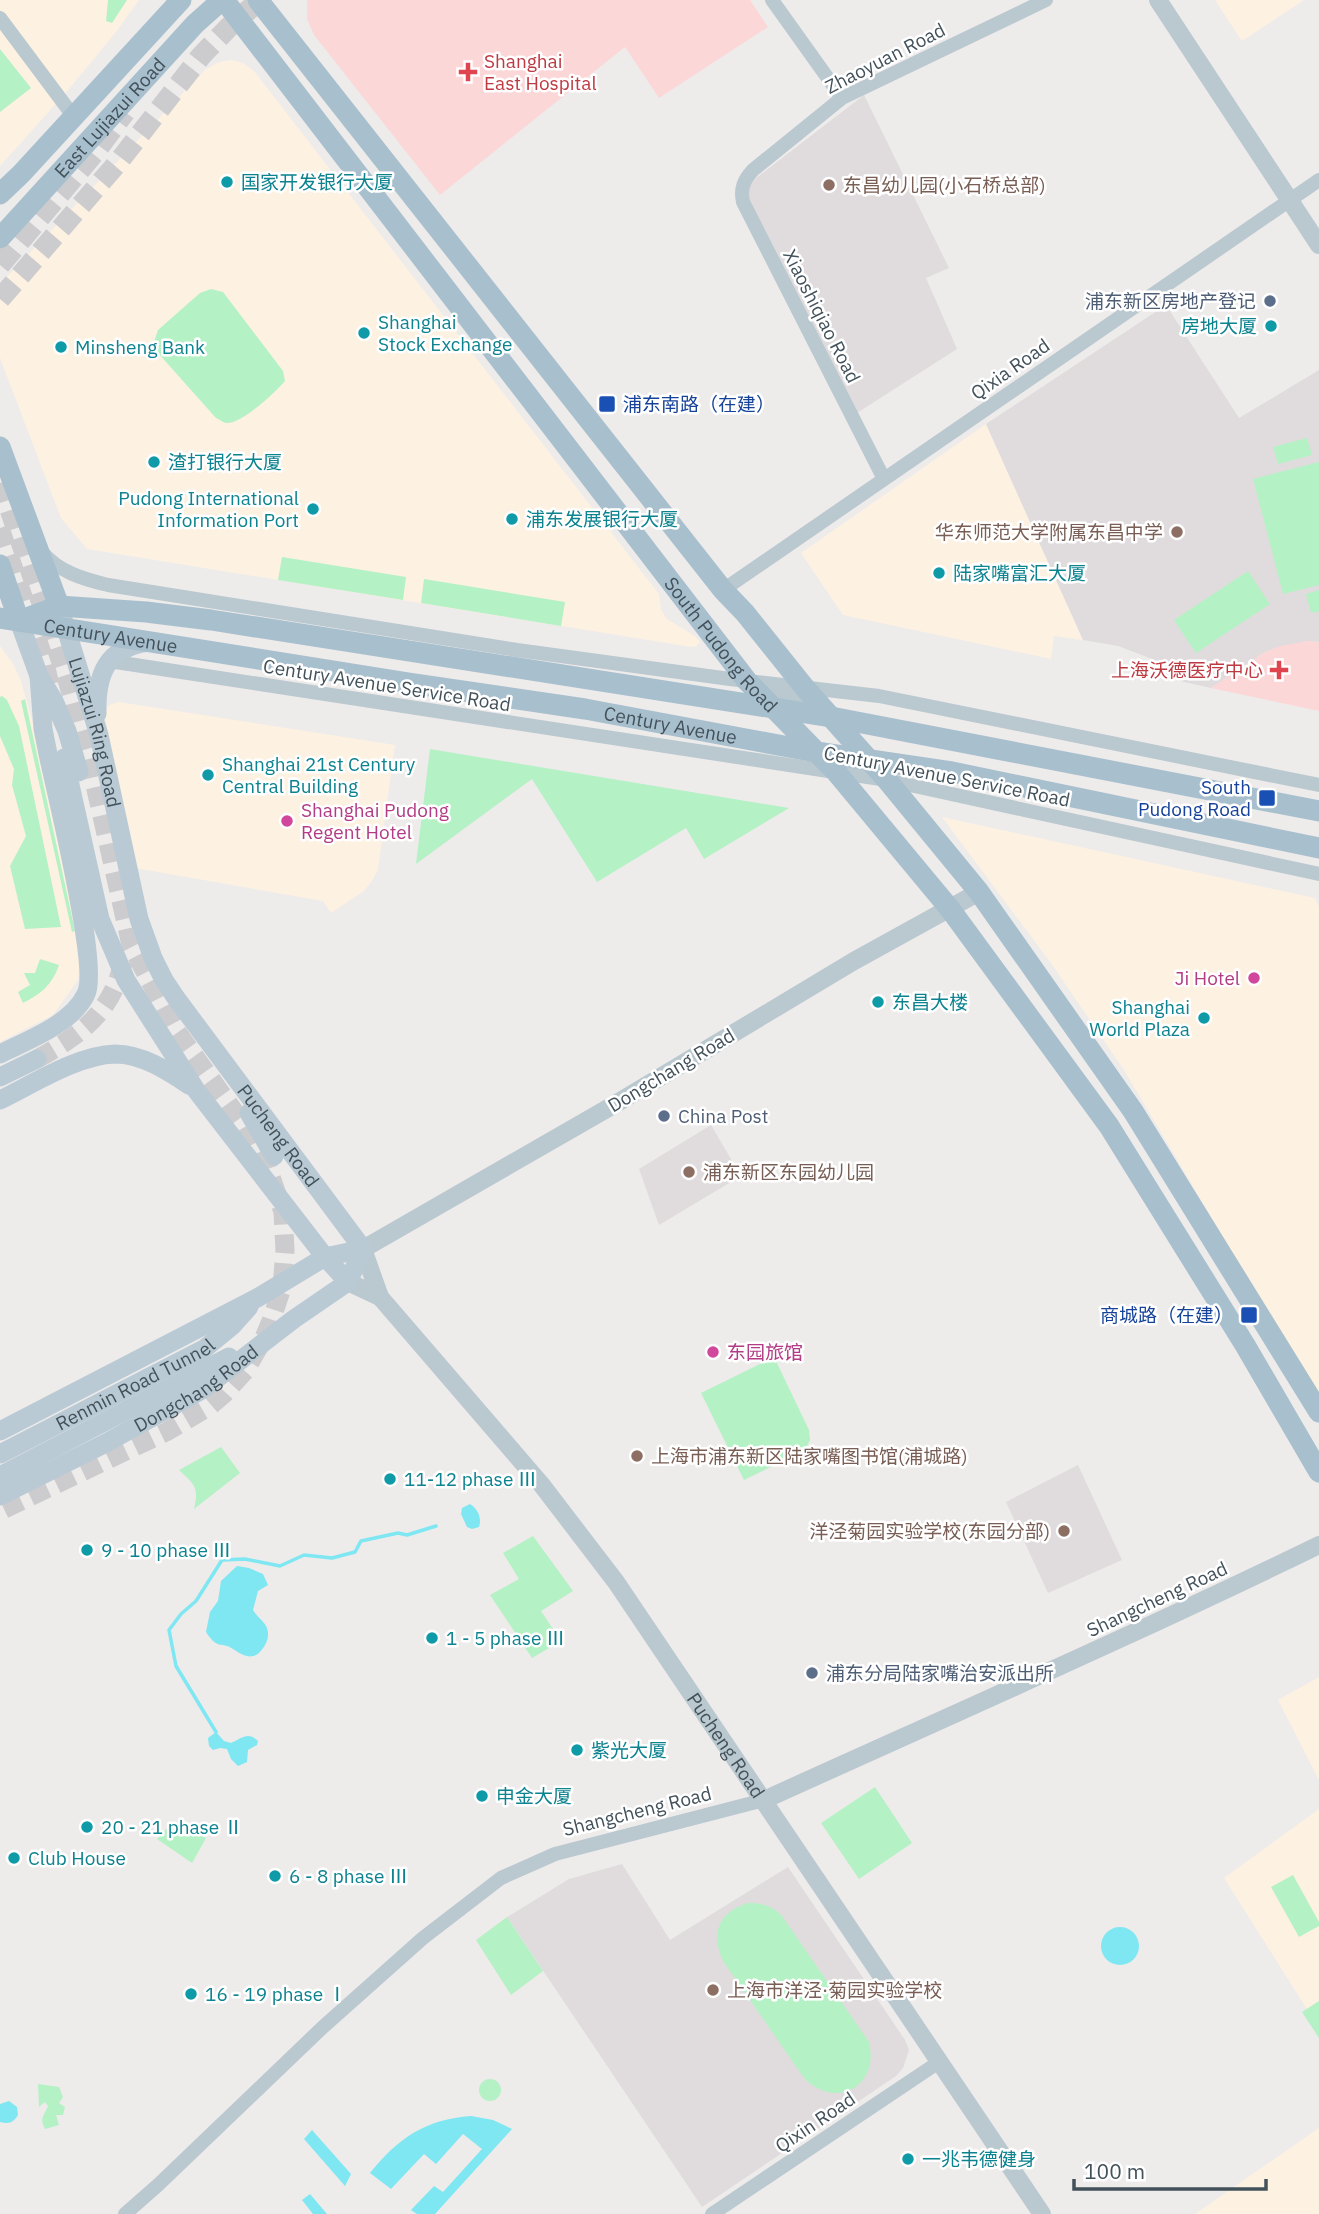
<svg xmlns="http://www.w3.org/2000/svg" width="1319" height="2214" font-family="'IBM Plex Sans','Noto Sans SC',sans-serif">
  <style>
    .commercial { fill: #fdf1e1 }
    .education { fill: #e0dcdd }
    .medical { fill: #fcd7d8 }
    .green { fill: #b4f1c5 }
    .water { fill: #7ee7f2 }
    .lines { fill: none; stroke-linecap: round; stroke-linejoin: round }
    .stream { stroke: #7ee7f2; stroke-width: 3.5 }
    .secondary-tunnel { stroke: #ccccce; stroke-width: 19; stroke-dasharray: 19 10; stroke-linecap: butt }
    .primary-tunnel { stroke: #ccccce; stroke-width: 21; stroke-dasharray: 21 10; stroke-linecap: butt }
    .minor { stroke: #bac8cf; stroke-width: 14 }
    .tertiary { stroke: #bac8cf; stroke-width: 18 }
    .secondary { stroke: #bacad4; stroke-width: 19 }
    .primary { stroke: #a8bfcd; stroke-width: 21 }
    .health-dot { fill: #e0444e; stroke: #fff; stroke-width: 2.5 }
    .culture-dot { fill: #0f9aa8; stroke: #fff; stroke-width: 2.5 }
    .education-dot { fill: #8d6e63; stroke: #fff; stroke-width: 2.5 }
    .service-dot { fill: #5c6f8a; stroke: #fff; stroke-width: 2.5 }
    .transit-dot { fill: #1a4fb4; stroke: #fff; stroke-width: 2.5 }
    .hotel-dot { fill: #d1479c; stroke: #fff; stroke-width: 2.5 }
    .labels { text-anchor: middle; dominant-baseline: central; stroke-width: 5; stroke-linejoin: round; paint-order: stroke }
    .street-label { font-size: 19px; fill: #42515a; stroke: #fff }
    .health-label { font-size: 19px; fill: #be3a42; stroke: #fff; text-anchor: start }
    .culture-label { font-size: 19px; fill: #0d838f; stroke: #fff; text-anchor: start }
    .education-label { font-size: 19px; fill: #785e54; stroke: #fff; text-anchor: start }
    .service-label { font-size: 19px; fill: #4e5e75; stroke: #fff; text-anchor: start }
    .transit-label { font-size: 19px; fill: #164399; stroke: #fff; text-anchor: end }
    .hotel-label { font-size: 19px; fill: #b23c85; stroke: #fff; text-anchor: start }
  </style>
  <rect width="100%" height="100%" fill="#eeebeb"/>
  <path class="commercial" d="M0,0H139L116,32L69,89L0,166Z
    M1215,0H1304L1242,41Z
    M231,60L243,63L254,71L655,589L659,594L661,610L667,619L695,636L700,642L697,646L691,647L87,549L61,518L0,358V284L206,69L219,62Z
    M986,424L1083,640L1054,636L1051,659L843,615L801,553Z
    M0,646L13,664L20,678L33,723L81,938V959L78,980L53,1015L0,1042Z
    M119,702L395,745L378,869L372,881L364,891L331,913L323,901L135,868L104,713L109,705Z
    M942,817L1315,898L1319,907V1399L1124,1070L1053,966Z
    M1319,1677V1780L1278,1700Z
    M1319,1809V2001L1307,2009L1224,1878Z
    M1319,2128V2214H1195Z"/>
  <path class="education" d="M864,95L949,268L926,278L957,349L857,413L749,200V187L756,178Z
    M1166,305L1239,418L1319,370V642L1308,641L1265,652L1211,688L1149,674L1152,659L1118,646L1083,640L986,424Z
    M711,1125L741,1176L659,1225L639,1169Z
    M1078,1465L1122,1560L1048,1593L1006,1502Z
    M622,1864L670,1940L788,1867L905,2040L909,2050L903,2068L896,2076L702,2207L507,1917L569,1879Z"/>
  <path class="medical" d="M307,0H750L768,27L659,98L625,47L440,195L314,35L307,19Z
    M1308,641L1319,642V711L1211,688L1265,652L1280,646Z"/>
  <path class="green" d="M108,0H127L112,23L106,21Z
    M0,49L31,88L0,112Z
    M211,289L223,292L283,371L285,381C276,392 240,425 226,423C222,422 219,419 216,418L158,353L154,342L158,330L200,293Z
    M1307,438L1312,455L1278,464L1273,447Z
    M1319,462V585L1283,594L1253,479Z
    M282,557L406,577L403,600L278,580Z
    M1248,571L1270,604L1196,653L1174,620Z
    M424,579L565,602L561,626L421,603Z
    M1319,590V611L1311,613L1306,594Z
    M2,696L7,700L19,726L61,927L25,929L10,866L26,836L12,785L14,769L0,736V697Z
    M25,699L75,931L72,932L21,701Z
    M430,749L789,808L704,859L686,828L597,882L532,779L416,864Z
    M40,959L59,965C52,985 41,994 23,1003L18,992L30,985L24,973H35Z
    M774,1357L809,1430L810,1440L805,1450L744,1480L701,1393Z
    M221,1447L240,1473L194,1509C199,1487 195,1485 179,1470Z
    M533,1536L573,1591L541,1611L561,1641L532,1658L490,1595L519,1579L503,1553Z
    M875,1787L912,1843L859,1879L821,1823Z
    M172,1823L206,1838L192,1863L157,1839Z
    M1293,1875L1319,1922V1926L1299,1937L1271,1887Z
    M748,1903C763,1903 771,1906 782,1916L869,2042C880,2087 835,2110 804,2078L723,1961C710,1933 719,1912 748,1903Z
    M507,1917L543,1971L511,1995L476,1940Z
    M1319,2001V2038L1302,2012Z
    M479 2090a11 11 0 1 1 22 0a11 11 0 1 1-22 0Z
    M38,2084L59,2087L63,2097L59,2103L65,2107L63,2115H56L59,2125L45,2129C39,2118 44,2116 48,2106L45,2102L39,2107Z"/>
  <path class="water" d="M470,1504C478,1509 482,1518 479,1527L472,1529L467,1527L461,1514L462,1508Z
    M237,1566L249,1568L263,1574L268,1585L258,1591L253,1610C257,1617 264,1621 267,1628C269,1634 268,1640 265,1645C256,1661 246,1658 233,1649C222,1641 218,1651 206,1632L210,1612L218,1601L221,1581Z
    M216,1732L224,1741L231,1743C242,1738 248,1731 258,1741L257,1745L248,1750L247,1762L238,1766L231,1759L227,1749L220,1748L213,1750L209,1746L208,1738Z
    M1101 1946a19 19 0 1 1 38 0a19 19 0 1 1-38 0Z
    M9,2101L17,2107L18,2115C13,2123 9,2124 0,2122V2104Z
    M471,2116L493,2120L512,2129L435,2214H417L411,2210L434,2186L443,2192L482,2149L463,2134L436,2164L424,2154L391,2189L370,2173C398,2138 426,2119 471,2116Z
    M312,2130L351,2174L345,2186L304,2139Z
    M310,2194L327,2214H313L302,2200Z"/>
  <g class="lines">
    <path class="stream" d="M216,1732L176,1666L169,1630L181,1614L196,1601L222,1560L245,1559L280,1566L304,1555L332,1558L355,1552L361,1541L398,1533L407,1535L436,1526"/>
    <path class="secondary-tunnel" d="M0,483L68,683L88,754L131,945L175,1029L244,1125L268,1168L283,1212L285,1250L282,1288L271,1321L263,1340L245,1371L224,1394L210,1406L166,1432L0,1511
      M0,528L44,659L52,694
      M37,1059C82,1034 113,1012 124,958"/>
    <path class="primary-tunnel" d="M0,265L96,151L125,112
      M0,299L120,160L201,56L229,27L260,0"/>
    <path class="minor" d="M772,0L842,98
      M0,18L74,117
      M884,479L743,202C740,188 744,180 753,170L842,98L1046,0
      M42,552C59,572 83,579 108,585L517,650L730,679L879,696L1319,785
      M723,590L1319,180
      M109,661L887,780L1319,874
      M762,687L811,708
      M125,2214L158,2185L323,2027L423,1938L501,1878L555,1854L764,1800
      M712,2214L939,2062"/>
    <g class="tertiary">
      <path d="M1158,0L1319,245"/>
      <path id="s1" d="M979,892L854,961L617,1103L363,1249L380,1297L541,1484L616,1582L1042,2214"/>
      <path d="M348,1282L380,1297"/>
      <path d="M764,1800C949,1716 1136,1634 1319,1545"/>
    </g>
    <g class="secondary">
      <path id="s2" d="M62,616L99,735L139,919L153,958L164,980L176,998L363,1249"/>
      <path d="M19,621L39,676L54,701L67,731L79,772"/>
      <path d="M97,714C96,675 106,648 148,642"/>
      <path d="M64,758L100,919L126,980L196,1090L325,1257L348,1282"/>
      <path d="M0,1054C28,1040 72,1024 86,994C100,967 56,793 48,754L43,729L39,676"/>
      <path d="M0,1077L37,1059"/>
      <path d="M0,1100C33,1084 78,1055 115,1054C142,1054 168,1071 189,1085"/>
      <path d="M249,1113L274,1156"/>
      <path d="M0,1431L257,1298L325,1257L363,1249"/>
      <path id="s3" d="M0,1454L204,1349L232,1326L249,1307"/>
      <path d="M0,1476L229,1357"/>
      <path id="s4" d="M0,1496L106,1443L202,1390L294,1319L348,1282L363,1249"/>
    </g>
    <g class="primary">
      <path id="s5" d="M224,0L747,681L837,773L950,909L1109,1126L1245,1345L1319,1472"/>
      <path d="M258,0L723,590L745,613L805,688L887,780L979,892L1133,1111L1319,1412"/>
      <path d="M0,194L21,174L181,0"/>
      <path id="s6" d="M0,238L195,24L222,0"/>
      <path d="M0,447L59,606"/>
      <path d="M0,565L19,621"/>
      <path id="s7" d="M0,618L409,683L585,709L816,752L952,772L1319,848"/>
      <path d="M21,620L59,606L146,612L211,620L831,717L1319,811"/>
    </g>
  </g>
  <g class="health-dot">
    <path d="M464.5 61.5h7v7h7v7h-7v7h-7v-7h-7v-7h7z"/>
    <path d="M1275.5 659.5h7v7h7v7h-7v7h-7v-7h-7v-7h7z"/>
  </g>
  <g class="culture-dot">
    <circle cx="227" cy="182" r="7"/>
    <circle cx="1271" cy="326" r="7"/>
    <circle cx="364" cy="333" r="7"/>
    <circle cx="61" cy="347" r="7"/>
    <circle cx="154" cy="462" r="7"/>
    <circle cx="313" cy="509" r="7"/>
    <circle cx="512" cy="519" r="7"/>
    <circle cx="939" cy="573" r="7"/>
    <circle cx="208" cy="775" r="7"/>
    <circle cx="878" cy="1002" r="7"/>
    <circle cx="1204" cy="1018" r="7"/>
    <circle cx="390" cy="1479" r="7"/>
    <circle cx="87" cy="1550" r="7"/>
    <circle cx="432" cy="1638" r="7"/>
    <circle cx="577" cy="1750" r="7"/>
    <circle cx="482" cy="1796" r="7"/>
    <circle cx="87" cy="1827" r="7"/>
    <circle cx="14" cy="1858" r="7"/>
    <circle cx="275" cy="1876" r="7"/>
    <circle cx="191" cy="1994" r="7"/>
    <circle cx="908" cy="2159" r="7"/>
  </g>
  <g class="education-dot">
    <circle cx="829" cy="185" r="7"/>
    <circle cx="1177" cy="532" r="7"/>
    <circle cx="689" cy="1172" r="7"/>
    <circle cx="637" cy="1456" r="7"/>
    <circle cx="1064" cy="1531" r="7"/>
    <circle cx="713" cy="1990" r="7"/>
  </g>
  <g class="service-dot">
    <circle cx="1270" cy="301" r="7"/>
    <circle cx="664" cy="1116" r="7"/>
    <circle cx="812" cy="1673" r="7"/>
  </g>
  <g class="transit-dot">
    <rect x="598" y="395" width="18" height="18" rx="3.5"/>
    <rect x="1258" y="789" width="18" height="18" rx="3.5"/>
    <rect x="1240" y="1306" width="18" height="18" rx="3.5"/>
  </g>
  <g class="hotel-dot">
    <circle cx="287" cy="821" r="7"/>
    <circle cx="1254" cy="978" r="7"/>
    <circle cx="713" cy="1352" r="7"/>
  </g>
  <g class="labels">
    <g class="street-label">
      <text transform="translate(885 58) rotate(-27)">Zhaoyuan Road</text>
      <text stroke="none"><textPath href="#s6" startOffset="163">East Lujiazui Road</textPath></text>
      <text transform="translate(822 316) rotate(63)">Xiaoshiqiao Road</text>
      <text transform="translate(1010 369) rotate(-35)">Qixia Road</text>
      <text stroke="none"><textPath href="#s7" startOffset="112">Century Avenue</textPath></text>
      <text stroke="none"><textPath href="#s5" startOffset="814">South Pudong Road</textPath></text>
      <text transform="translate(387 685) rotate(9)">Century Avenue Service Road</text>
      <text stroke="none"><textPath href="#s7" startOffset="679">Century Avenue</textPath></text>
      <text stroke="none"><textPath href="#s2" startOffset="121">Lujiazui Ring Road</textPath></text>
      <text transform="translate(947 776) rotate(11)">Century Avenue Service Road</text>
      <text transform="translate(671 1070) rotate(-31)">Dongchang Road</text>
      <text stroke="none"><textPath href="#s2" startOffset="572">Pucheng Road</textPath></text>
      <text stroke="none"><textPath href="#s3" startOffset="152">Renmin Road Tunnel</textPath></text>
      <text stroke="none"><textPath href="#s4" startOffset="224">Dongchang Road</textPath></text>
      <text transform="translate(1157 1599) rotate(-25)">Shangcheng Road</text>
      <text stroke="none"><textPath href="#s1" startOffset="1330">Pucheng Road</textPath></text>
      <text transform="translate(637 1811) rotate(-14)">Shangcheng Road</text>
      <text transform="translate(815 2122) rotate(-34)">Qixin Road</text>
    </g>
    <g class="health-label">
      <text x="484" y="61">Shanghai<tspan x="484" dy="22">East Hospital</tspan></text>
      <text x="1263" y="670" text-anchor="end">上海沃德医疗中心</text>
    </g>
    <g class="culture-label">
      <text x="241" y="182">国家开发银行大厦</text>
      <text x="378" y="322">Shanghai<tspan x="378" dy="22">Stock Exchange</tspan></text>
      <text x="1257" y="326" text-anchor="end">房地大厦</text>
      <text x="75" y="347">Minsheng Bank</text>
      <text x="168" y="462">渣打银行大厦</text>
      <text x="299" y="498" text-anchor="end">Pudong International<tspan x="299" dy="22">Information Port</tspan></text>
      <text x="526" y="519">浦东发展银行大厦</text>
      <text x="953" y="573">陆家嘴富汇大厦</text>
      <text x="222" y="764">Shanghai 21st Century<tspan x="222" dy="22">Central Building</tspan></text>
      <text x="892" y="1002">东昌大楼</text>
      <text x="1190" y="1007" text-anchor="end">Shanghai<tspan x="1190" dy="22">World Plaza</tspan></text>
      <text x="404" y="1479">11-12 phase Ⅲ</text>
      <text x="101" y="1550">9 - 10 phase Ⅲ</text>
      <text x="446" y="1638">1 - 5 phase Ⅲ</text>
      <text x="591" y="1750">紫光大厦</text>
      <text x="496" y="1796">申金大厦</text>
      <text x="101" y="1827">20 - 21 phase Ⅱ</text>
      <text x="28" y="1858">Club House</text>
      <text x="289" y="1876">6 - 8 phase Ⅲ</text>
      <text x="205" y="1994">16 - 19 phase Ⅰ</text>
      <text x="922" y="2159">一兆韦德健身</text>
    </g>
    <g class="education-label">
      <text x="843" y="185">东昌幼儿园(小石桥总部)</text>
      <text x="1163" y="532" text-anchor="end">华东师范大学附属东昌中学</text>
      <text x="703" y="1172">浦东新区东园幼儿园</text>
      <text x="651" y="1456">上海市浦东新区陆家嘴图书馆(浦城路)</text>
      <text x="1050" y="1531" text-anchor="end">洋泾菊园实验学校(东园分部)</text>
      <text x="727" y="1990">上海市洋泾·菊园实验学校</text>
    </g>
    <g class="service-label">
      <text x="1256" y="301" text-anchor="end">浦东新区房地产登记</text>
      <text x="678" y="1116">China Post</text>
      <text x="826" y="1673">浦东分局陆家嘴治安派出所</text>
    </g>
    <g class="transit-label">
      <text x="623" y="404" text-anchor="start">浦东南路（在建）</text>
      <text x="1251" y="787">South<tspan x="1251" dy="22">Pudong Road</tspan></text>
      <text x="1233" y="1315">商城路（在建）</text>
    </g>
    <g class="hotel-label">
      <text x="301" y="810">Shanghai Pudong<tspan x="301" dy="22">Regent Hotel</tspan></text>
      <text x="1240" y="978" text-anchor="end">Ji Hotel</text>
      <text x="727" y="1352">东园旅馆</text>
    </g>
  </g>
  <path d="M1074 2179v10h192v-10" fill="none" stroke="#42515a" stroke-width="3.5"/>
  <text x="1084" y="2179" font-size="21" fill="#42515a" stroke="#ffffff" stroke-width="5" paint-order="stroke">100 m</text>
</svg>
